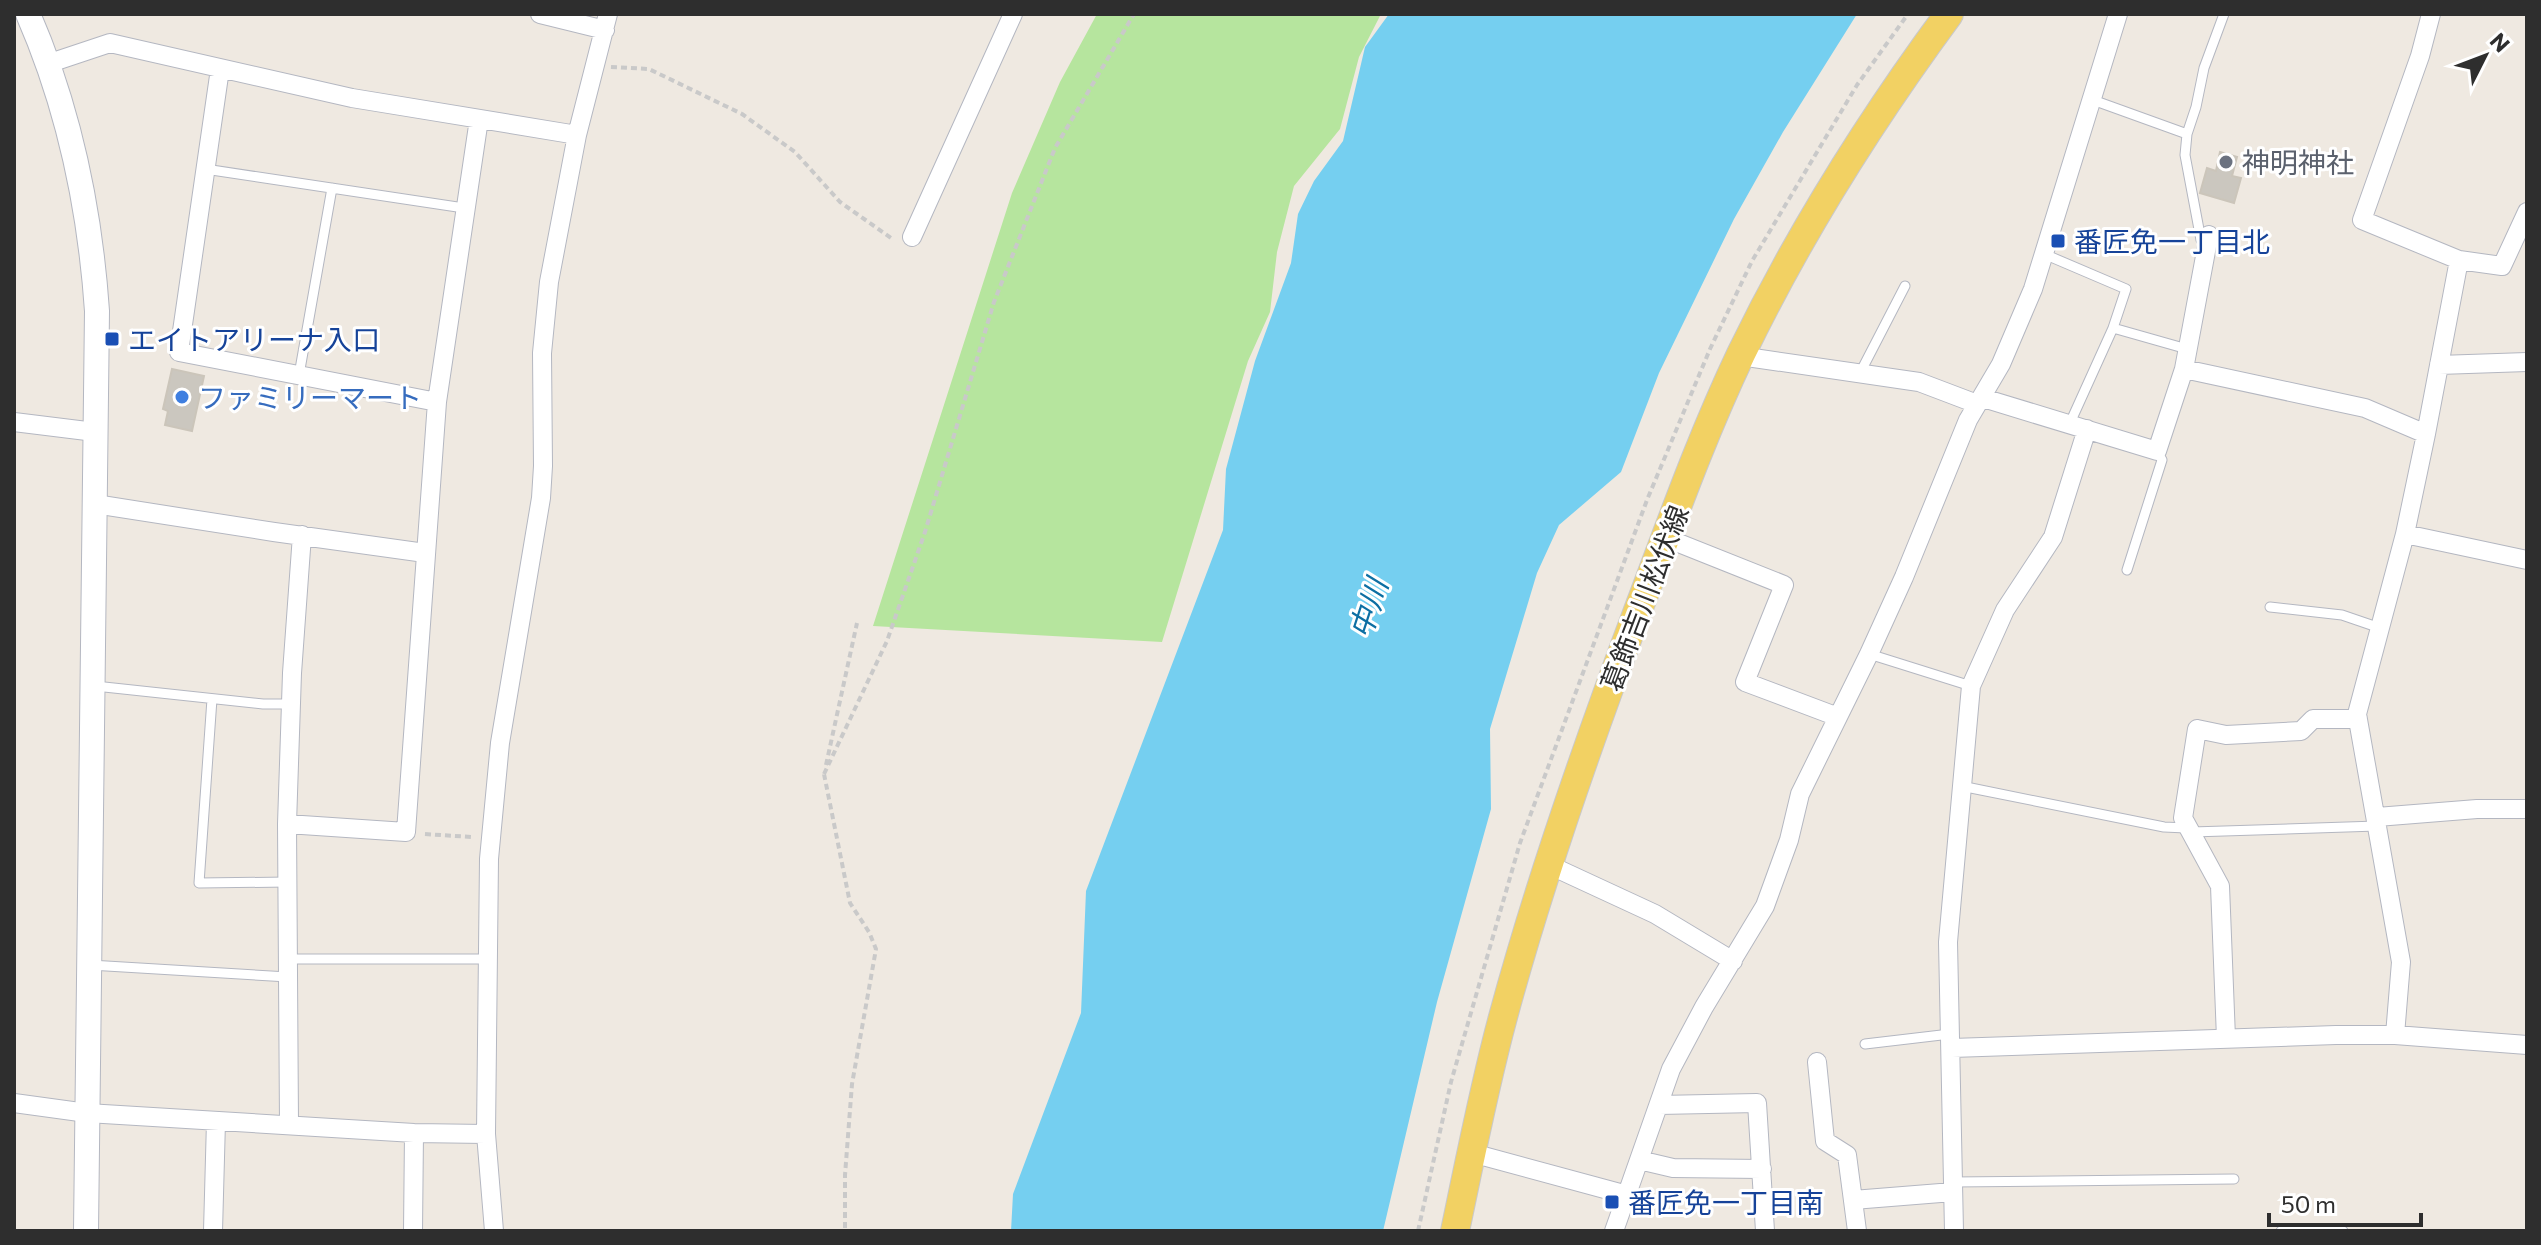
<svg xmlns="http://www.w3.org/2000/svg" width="2541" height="1245" font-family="Commissioner,'Noto Sans JP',sans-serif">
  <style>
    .green { fill: #b6e59e }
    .water { fill: #75cff0 }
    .building { fill: #cbc7bf; stroke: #cbc5ba; stroke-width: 2 }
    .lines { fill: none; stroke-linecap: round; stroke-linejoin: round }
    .lane-casing { stroke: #b4b7c1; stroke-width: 11 }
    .street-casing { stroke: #b4b7c1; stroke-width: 20 }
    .secondary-casing { stroke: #b4b7c1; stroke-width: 26 }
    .primary-casing { stroke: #c9c9c9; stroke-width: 30 }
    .path { stroke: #c9c9c9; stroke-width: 4; stroke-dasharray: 6 4; stroke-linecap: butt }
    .lane { stroke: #fff; stroke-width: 9 }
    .street { stroke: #fff; stroke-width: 18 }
    .secondary { stroke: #fff; stroke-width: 24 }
    .primary { stroke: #f2d163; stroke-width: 28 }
    .worship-dot { fill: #6b7280; stroke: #fff; stroke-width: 3 }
    .transit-dot { fill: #1a4fb4; stroke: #fff; stroke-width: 3 }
    .shop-dot { fill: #3f7fe0; stroke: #fff; stroke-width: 3 }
    .labels { text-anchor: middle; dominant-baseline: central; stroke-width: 6; stroke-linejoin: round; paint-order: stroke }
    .worship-label { font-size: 28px; fill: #5b616d; stroke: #fff; text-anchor: start }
    .transit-label { font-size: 28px; fill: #164399; stroke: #fff; text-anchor: start }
    .shop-label { font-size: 28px; fill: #366cbe; stroke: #fff; text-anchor: start }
    .street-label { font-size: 28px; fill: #2e2e2e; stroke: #fff }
    .water-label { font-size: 30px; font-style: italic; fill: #0d6fa3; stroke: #fff }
  </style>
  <rect width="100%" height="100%" fill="#efe9e1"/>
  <path class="green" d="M1097,14H1381L1359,57L1340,129L1294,186L1277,252L1270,312L1248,361L1162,642L873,626L1012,193L1060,82Z"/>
  <path class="water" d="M1389,14H1857L1783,132L1734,219L1659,373L1621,472L1559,525L1537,573L1490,729L1491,809L1437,1002L1383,1231H1011L1013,1194L1081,1013L1086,891L1223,530L1226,469L1255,361L1291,263L1298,214L1314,181L1343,141L1365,47Z"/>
  <path class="building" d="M2220,152L2237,157L2232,176L2241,178L2234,203L2200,193L2207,168L2216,171Z
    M172,369L204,376L192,431L165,425L168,411L163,409Z"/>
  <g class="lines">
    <g class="lane-casing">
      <path id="lane" d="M2090,99L2187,134
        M205,169L464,208
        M2201,240L2185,155L2187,134L2196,107L2204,68L2224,14
        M2044,254L2126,289L2113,328
        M1860,373L1905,286
        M299,375L332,188
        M2070,423L2113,328L2180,347
        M2127,570L2162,460L2157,451
        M2270,607L2342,615L2380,628
        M1869,654L1971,686
        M95,686L263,704H290
        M212,699L199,883L288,882
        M1961,786L2164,827L2186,828
        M2192,832L2377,826
        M288,959H487
        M90,965L288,977
        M1865,1044L1950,1034
        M1952,1182L2234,1179
        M2281,1231H2343"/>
    </g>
    <g class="street-casing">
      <path id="street" d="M540,14L605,30
        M2431,14L2420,56L2362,220L2459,260L2502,266L2527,212
        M47,64L110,43L352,98L577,135
        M220,69L179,352L437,402
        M912,237L1013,14
        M1740,356L1919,382L1977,404
        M2439,365L2527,362
        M2184,369L2209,235
        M1983,398L2157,451L2184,369L2365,408L2426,434
        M14,422L95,432
        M95,504L274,532L425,553
        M2405,534L2527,560
        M1666,538L1784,585L1745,682L1838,717
        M2377,817L2477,809H2527
        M287,824L406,832L437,402L479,119
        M1547,864L1655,914L1733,961
        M2395,1035L2401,962L2357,714L2405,534L2426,434L2459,260
        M2226,1038L2220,886L2183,818L2197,729L2226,735L2301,731L2313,719H2358
        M1952,1048L2336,1035H2395L2527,1045
        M1817,1062L1825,1141L1847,1155L1857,1231
        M14,1103L87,1113L414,1133L486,1134
        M1659,1105L1757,1103L1765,1231
        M289,1124L287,824L292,673L302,535
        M1472,1153L1627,1195
        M1639,1160L1673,1168L1762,1169
        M1853,1200L1953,1192
        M213,1231L216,1121
        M413,1231L414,1133
        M494,1231L486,1134L489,859L500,743L541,498L543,466L542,353L549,282L577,135L608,14
        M1614,1231L1671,1069L1704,1007L1765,906L1789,840L1800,794L1869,654L1904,577L1968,420L2001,364L2033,289L2118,14
        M1954,1231L1948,942L1971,686L2005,610L2053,537L2087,429"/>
    </g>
    <g class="secondary-casing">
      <path id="secondary" d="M28,14C69,108 90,209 97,311L86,1231"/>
    </g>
    <g class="primary-casing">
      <path id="primary" d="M1455,1231C1470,1160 1484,1087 1503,1017C1540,880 1587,746 1637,613C1670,526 1701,438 1741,354C1799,234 1870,121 1949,14"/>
    </g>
    <path class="path" d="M611,67L649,69L742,114L795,152L840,202L894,240
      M826,765L857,623
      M824,774L887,641L925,532L994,302L1055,148L1134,14
      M824,774L850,903L869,932L876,949L852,1084L845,1175V1231
      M425,834L472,837
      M1418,1231L1451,1082L1520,843L1647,500L1710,349L1752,261L1857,85L1908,14"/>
    <use href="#lane" class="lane"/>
    <use href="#street" class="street"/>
    <use href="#secondary" class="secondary"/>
    <use href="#primary" class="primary"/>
  </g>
  <circle class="worship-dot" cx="2226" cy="162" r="8"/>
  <g class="transit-dot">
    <rect x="2050" y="233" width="16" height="16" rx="4"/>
    <rect x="104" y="331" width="16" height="16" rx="4"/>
    <rect x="1604" y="1194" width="16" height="16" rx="4"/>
  </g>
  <circle class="shop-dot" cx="182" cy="397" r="8"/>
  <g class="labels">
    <g class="worship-label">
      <text x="2242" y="162">神明神社</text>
    </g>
    <g class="transit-label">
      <text x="2074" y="241">番匠免一丁目北</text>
      <text x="128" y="339">エイトアリーナ入口</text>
      <text x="1628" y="1202">番匠免一丁目南</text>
    </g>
    <g class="shop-label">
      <text x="198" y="397">ファミリーマート</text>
    </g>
    <g class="street-label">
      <text transform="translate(1644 598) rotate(-69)">葛飾吉川松伏線</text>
    </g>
    <g class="water-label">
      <text transform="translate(1367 608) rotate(-72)">中川</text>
    </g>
  </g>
  <rect width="2541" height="1245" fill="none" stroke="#2e2e2e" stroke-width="32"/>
  <g transform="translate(2485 56) rotate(48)" stroke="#ffffff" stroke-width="6" paint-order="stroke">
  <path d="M0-6L14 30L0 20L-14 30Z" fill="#2e2e2e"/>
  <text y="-12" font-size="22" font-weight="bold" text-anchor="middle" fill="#2e2e2e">N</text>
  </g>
  <path d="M2269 1213v12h152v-12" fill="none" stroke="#2e2e2e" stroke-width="4"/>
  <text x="2281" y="1213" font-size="24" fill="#2e2e2e" stroke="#ffffff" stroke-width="6" paint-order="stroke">50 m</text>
</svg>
